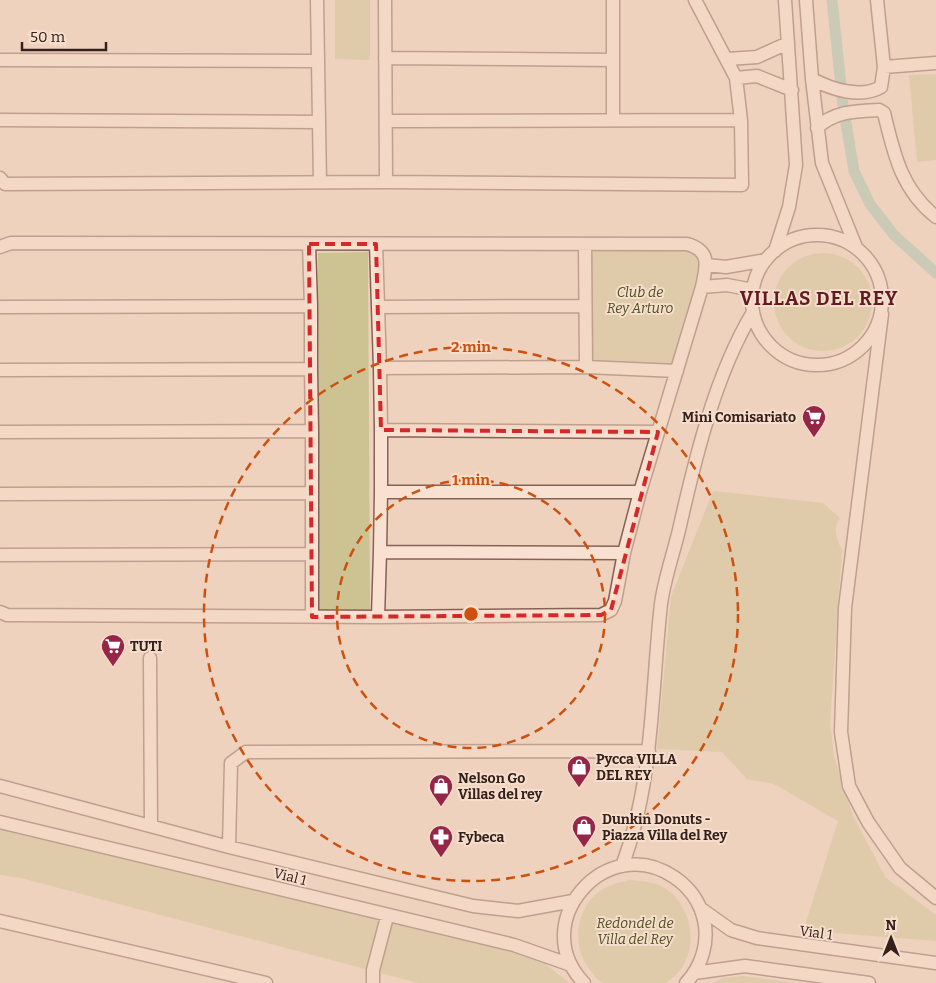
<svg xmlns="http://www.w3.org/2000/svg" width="936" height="983" font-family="Bitter,serif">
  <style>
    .green { fill: #ccc292 }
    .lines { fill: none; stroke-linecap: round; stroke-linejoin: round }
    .canal { stroke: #a1c0ae; stroke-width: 11 }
    .minor-casing { stroke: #866256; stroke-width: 15 }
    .minor { stroke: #f9e1d1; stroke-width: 12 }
    .marked { fill: none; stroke: #d62828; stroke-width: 4; stroke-dasharray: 10 6; stroke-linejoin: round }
    .ring { fill: none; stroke: #cd500e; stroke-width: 2.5; stroke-dasharray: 9 6 }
    .labels { text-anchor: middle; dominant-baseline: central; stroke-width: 4; stroke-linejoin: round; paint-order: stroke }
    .park-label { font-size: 14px; font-style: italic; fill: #525022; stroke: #f6decd }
    .poi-label { font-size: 14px; font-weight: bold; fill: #35201b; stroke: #f6decd; text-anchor: start }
    .street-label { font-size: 14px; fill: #35201b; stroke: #f6decd }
    .district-label { font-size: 19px; font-weight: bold; letter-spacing: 1px; fill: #631a20; stroke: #f6decd }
    .centre { fill: #cd500e; stroke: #f6decd; stroke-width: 2.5 }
    .ring-label { font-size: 15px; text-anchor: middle; font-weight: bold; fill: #cd500e; stroke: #f6decd; stroke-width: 4; stroke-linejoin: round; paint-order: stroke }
  </style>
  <rect width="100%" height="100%" fill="#eed2be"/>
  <path class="green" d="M335,0H370V60L335,59Z
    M936,74V160L917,162L909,75Z
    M585,244H687L704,253L677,371L586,367Z
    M368,252L370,610H319L318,253Z
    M774 302a49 49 0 1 1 98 0a49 49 0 1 1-98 0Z
    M713,491L823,503L840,518C832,528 837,540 842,550L830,723L834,756L853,816L886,878L936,915V941L809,931L806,922L838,821L774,784L747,779L722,752L657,749L671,597Z
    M0,816L444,936L510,949L540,960L570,983H418L21,878L0,875Z
    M629,880C641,881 652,881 663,887C691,903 699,944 681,969C677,974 671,979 666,983C651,983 617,983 604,983C597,981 592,973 588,967C572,945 576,911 597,893C607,886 617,883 629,880Z
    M743,976L795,983H713L723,978Z"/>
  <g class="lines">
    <path class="canal" d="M832,0L843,105L854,171L870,204L894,235L936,273"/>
    <g class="minor-casing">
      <path id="minor" d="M317,0L320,182
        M385,0L386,182
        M613,0V120
        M806,0L812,79L822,163L856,247
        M385,58L613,60
        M728,59L757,57L788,43
        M0,60L318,61
        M884,67L936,63
        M736,78L757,76L792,90
        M812,79C831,89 860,99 881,87L884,67L877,0
        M0,120L319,122
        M386,121L741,120
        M817,128C834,111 857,111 879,110L884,113C894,154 901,189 936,217
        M0,178L5,184L386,182L742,185L741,120L736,78L695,0
        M752 300a65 65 0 1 1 130 0a65 65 0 1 1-130 0Z
        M309,244L311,306
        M376,244L378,307L585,306
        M585,244L586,367L677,371
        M0,247L11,243L687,244C712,251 706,267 702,287L640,492L624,553L615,601L611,610L601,615L378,617L7,615L0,612
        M775,251L789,207L796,165L785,0
        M706,265L726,267L766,260
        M702,287L727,285L753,290
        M0,307L311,306V369
        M378,307L380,368L586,367
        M882,314L845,608L841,732L849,786L868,822L900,868L936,898
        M380,368L381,430L658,432
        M0,370L311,369L312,431
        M381,430V492H640
        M0,432L312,431V493
        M381,492L380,552L624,553
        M0,494L312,493V554
        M0,555L312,554V617
        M378,617L380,552
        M150,658L151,826
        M0,786L229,847L473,906L518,911L573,901
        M0,822L514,945L571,965
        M229,847L231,763L246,752L649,751
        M622,866C654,782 651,693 661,604C664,580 673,555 679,530C695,459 715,375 753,312
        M700,908L731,930L757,938L936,963
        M0,921L266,983
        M694,973L745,966L869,983
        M373,983V970L387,917
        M584,983C526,923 606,831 674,877C689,887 700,902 704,920C709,942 702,966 686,983"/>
    </g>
    <use href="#minor" class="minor"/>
  </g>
  <path d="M0 0H936V983H0ZM309,244H376L381,430L658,432L611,610L601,615L312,617Z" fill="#eed2be" fill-opacity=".55" fill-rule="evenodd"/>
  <path class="marked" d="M309,244H376L381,430L658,432L611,610L601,615L312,617Z"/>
  <g class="ring">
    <circle cx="471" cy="614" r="134"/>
    <circle cx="471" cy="614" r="267"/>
  </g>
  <defs>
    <g id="supermarket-pin" transform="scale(1.25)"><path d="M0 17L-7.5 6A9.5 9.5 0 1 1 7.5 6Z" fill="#962647" stroke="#f6decd"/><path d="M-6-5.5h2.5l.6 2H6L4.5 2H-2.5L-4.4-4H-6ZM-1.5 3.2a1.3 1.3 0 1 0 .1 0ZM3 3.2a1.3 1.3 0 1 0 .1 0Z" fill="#fff"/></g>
    <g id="shop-pin" transform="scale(1.25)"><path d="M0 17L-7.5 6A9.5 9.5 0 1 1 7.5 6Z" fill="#962647" stroke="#f6decd"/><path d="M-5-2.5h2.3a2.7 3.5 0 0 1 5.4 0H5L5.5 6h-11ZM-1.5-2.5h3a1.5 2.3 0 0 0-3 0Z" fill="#fff"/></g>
    <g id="pharmacy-pin" transform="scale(1.25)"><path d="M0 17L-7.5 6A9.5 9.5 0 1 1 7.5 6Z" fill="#962647" stroke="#f6decd"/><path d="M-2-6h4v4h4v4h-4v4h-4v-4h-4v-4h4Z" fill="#fff"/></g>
  </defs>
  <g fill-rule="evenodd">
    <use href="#supermarket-pin" x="814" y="417"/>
    <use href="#supermarket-pin" x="113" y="646"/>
    <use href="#shop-pin" x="579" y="767"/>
    <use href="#shop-pin" x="441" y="786"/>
    <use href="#shop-pin" x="584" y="827"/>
    <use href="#pharmacy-pin" x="441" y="837"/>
  </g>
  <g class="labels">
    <g class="park-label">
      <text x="640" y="292">Club de<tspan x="640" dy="16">Rey Arturo</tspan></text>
      <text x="635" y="923">Redondel de<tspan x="635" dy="16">Villa del Rey</tspan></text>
    </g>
    <g class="poi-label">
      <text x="796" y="417" text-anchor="end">Mini Comisariato</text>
      <text x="130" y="646">TUTI</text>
      <text x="596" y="759">Pycca VILLA<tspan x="596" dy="16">DEL REY</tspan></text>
      <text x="458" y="778">Nelson Go<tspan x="458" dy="16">Villas del rey</tspan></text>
      <text x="602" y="819">Dunkin Donuts -<tspan x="602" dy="16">Piazza Villa del Rey</tspan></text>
      <text x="458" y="837">Fybeca</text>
    </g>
    <g class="street-label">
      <text transform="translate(290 877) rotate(14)">Vial 1</text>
      <text transform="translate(816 933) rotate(8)">Vial 1</text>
    </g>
    <g class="district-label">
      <text x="819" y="298">VILLAS DEL REY</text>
    </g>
  </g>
  <circle cx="471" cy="614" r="8" class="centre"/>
  <g class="ring-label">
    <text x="471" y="352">2 min</text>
    <text x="471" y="485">1 min</text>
  </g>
  <g transform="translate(891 938)" stroke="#f6decd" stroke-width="4" paint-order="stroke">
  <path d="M0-4L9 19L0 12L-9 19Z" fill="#35201b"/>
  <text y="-8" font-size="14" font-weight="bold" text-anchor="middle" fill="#35201b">N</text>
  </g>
  <path d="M22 42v8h84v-8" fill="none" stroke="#35201b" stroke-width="2.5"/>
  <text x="30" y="42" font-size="15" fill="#35201b" stroke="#f6decd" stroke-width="4" paint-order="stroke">50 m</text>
</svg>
